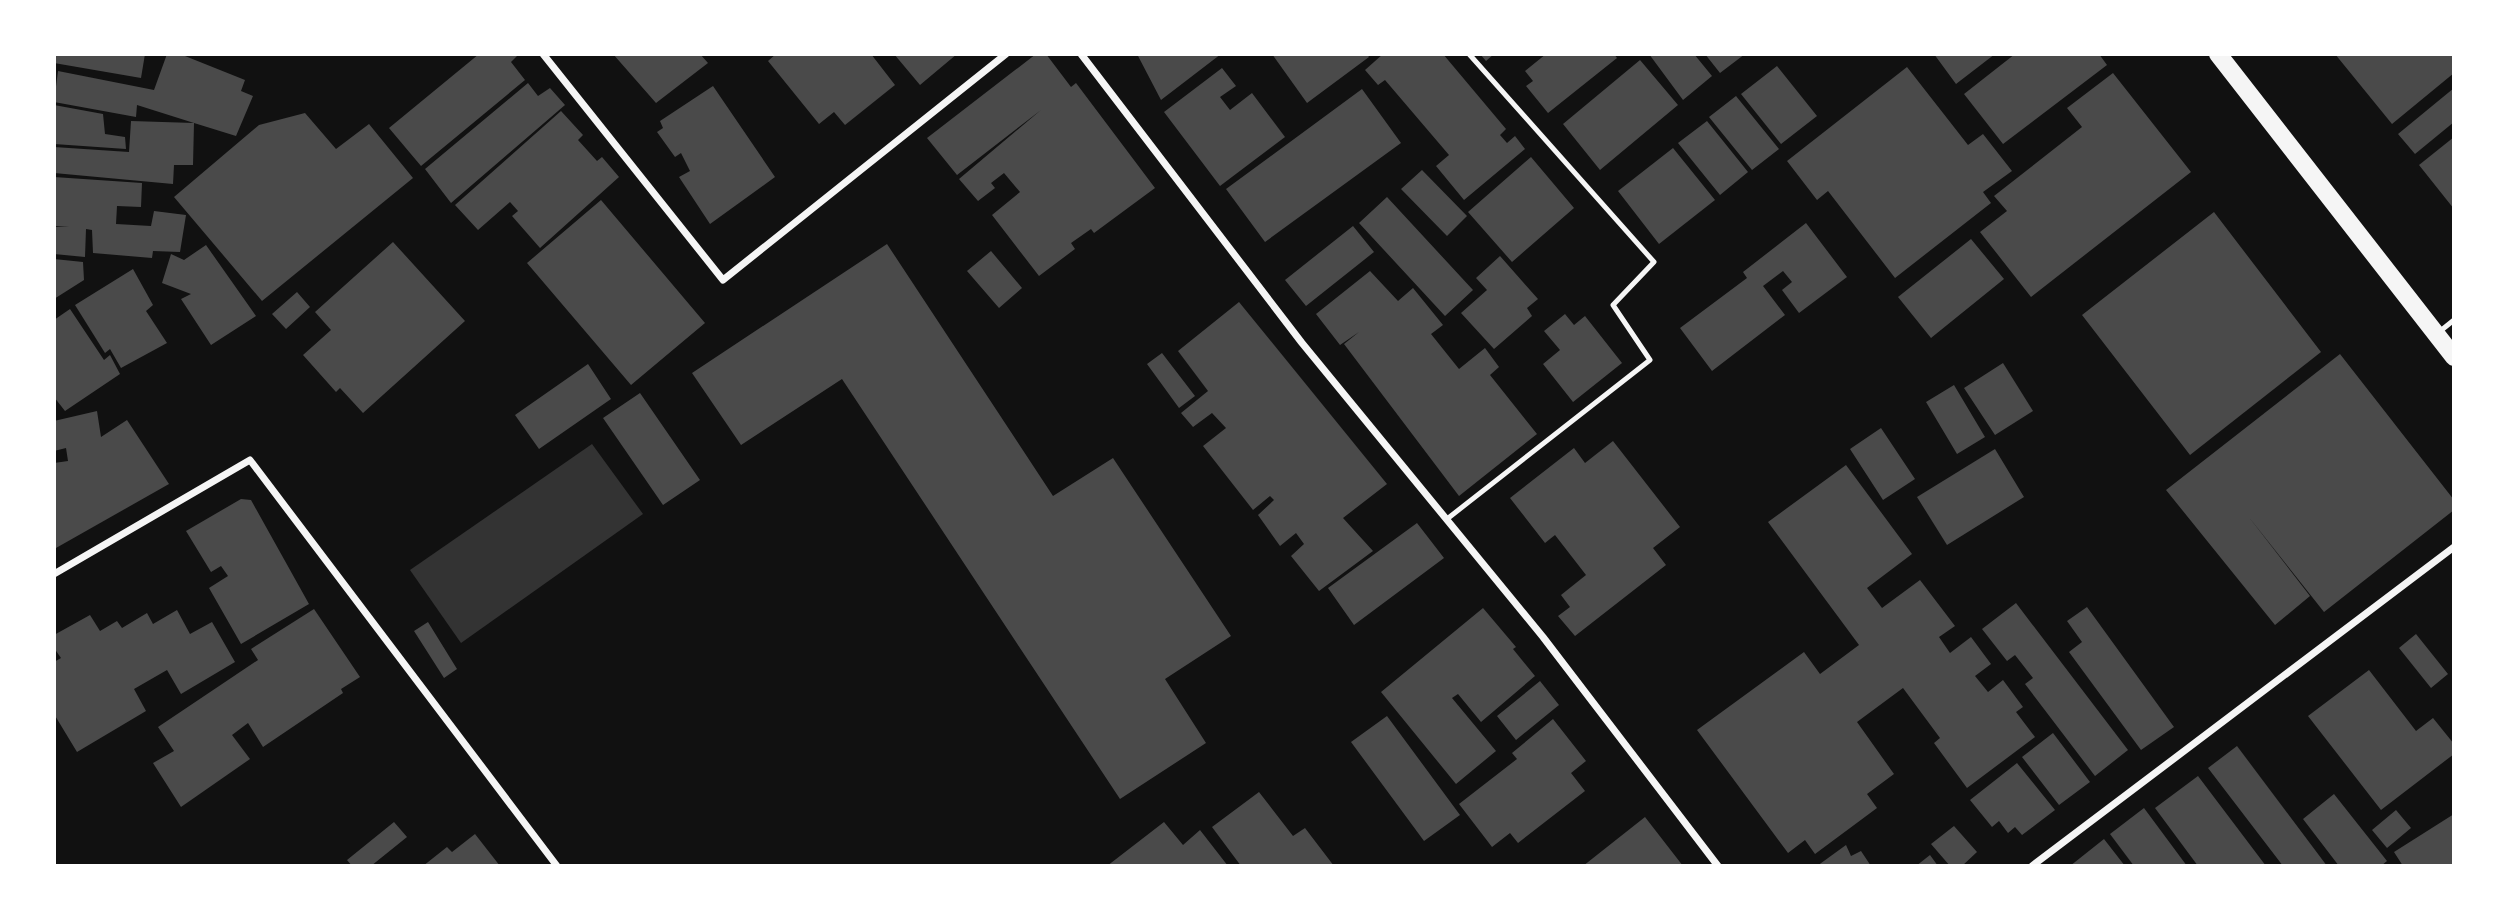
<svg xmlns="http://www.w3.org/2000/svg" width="2508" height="920" font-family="'Space Grotesk',sans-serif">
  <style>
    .water { fill: #333 }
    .building { fill: #4a4a4a }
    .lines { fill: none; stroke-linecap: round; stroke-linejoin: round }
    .service { stroke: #f5f5f5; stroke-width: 5 }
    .minor { stroke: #f5f5f5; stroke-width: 7 }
    .primary { stroke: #f5f5f5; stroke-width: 18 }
  </style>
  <rect width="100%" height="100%" fill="#111"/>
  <path class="water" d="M592,444L643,514L461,643L410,570Z"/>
  <path class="building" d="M54,54H145L141,78L54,63Z
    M167,54H180L245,80L241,91L253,96L236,136L194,123L193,165H174L173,184L54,173V147L129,152L131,121L194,123L137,105L136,117L54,102L58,71L154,90Z
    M479,54H519L511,62L525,80L421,166L389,128Z
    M613,54H700L708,63L656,103Z
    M776,54H871L895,85L845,125L834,112L819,124L768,61Z
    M894,54H957L920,85Z
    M1036,54H1046L1071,87L1076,83L1155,188L1094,233L1091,229L1071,243L1075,249L1039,276L992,215L1020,192L1004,173L991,183L995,188L978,201L959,179L1041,110L957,175L927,138Z
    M1137,54H1221L1161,100Z
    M1272,54H1367L1369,57L1307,103Z
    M1383,54H1443L1506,129L1500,135L1507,143L1515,136L1525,149L1464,200L1436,166L1449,155L1385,80L1378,85L1365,70Z
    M1480,54H1494L1486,61Z
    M1546,54H1614L1617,58L1548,113L1526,86L1533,81L1525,71Z
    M1649,54H1694L1712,76L1683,100Z
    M1705,54H1745L1720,73Z
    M1934,54H1995L1956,84Z
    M2015,54H2099L2107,65L2003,144L1964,94Z
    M2335,54H2454V73L2392,124Z
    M1640,60L1678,105L1600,170L1563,124Z
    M1777,66L1817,116L1781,144L1741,94Z
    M1907,67L1968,145L1983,134L2012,171L1983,192L1991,203L1895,278L1828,191L1817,200L1787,161Z
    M1222,68L1236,86L1220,97L1230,110L1252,93L1285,137L1220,186L1164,112Z
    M2113,73L2191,172L2031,297L1980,232L2007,211L1994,196L2082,127L2067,108Z
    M528,83L538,96L550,88L565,105L451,203L425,169Z
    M713,86L775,177L710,224L679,177L690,171L681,153L675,157L657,132L663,128L660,121Z
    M2454,88V122L2415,154L2398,134Z
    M1362,89L1401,143L1265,242L1226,189Z
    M1736,96L1779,149L1752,170L1709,117Z
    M54,105L103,114L105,134L125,137L126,149L54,144Z
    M561,111L583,135L578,140L597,161L602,157L619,177L540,248L512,216L518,211L510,202L478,230L455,205Z
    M305,113L336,149L369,124L413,178L262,301L174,197L259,125Z
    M1707,121L1748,172L1720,195L1678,143Z
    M2454,137V209L2419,165Z
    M1673,148L1715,200L1659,244L1618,191Z
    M1531,157L1574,208L1512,262L1468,212Z
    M1422,170L1467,216L1447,236L1401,189Z
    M54,177L142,183L141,207L117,206L116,224L151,226L154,211L186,215L180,252L153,251L152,258L93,253L92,230L86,229L85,257L54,254V227H69L54,226Z
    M1387,197L1473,290L1445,316L1359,223Z
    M601,200L705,323L631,385L527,263Z
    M2214,212L2321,352L2190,455L2082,315Z
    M1806,223L1847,277L1799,313L1782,290L1792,282L1783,271L1763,286L1785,315L1712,371L1680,328L1747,278L1743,272Z
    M1353,226L1374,252L1306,306L1285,280Z
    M1971,239L2004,279L1931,338L1898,297Z
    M393,242L465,321L363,413L340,388L336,392L303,355L331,330L315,312Z
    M887,244L1053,496L1113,458L1231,636L1165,679L1206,743L1120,799L842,379L741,445L692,373Z
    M206,245L256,316L211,345L181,299L191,294L162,283L171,254L184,260Z
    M991,251L1022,288L999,308L967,271Z
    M1500,256L1538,299L1527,308L1532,316L1494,349L1461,313L1487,290L1476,278Z
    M54,259L83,262L84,280L54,299Z
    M133,269L153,305L146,311L167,343L121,368L110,349L105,353L75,305Z
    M1370,271L1398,301L1413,288L1443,325L1431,334L1459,369L1485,348L1499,367L1490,375L1537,434L1459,496L1344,344L1359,332L1340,345L1316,314Z
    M297,292L310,307L286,329L272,314Z
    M1239,302L1387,484L1343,518L1373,551L1319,591L1291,556L1304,544L1296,533L1280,546L1258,515L1274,500L1270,496L1253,510L1203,446L1226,428L1212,413L1193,427L1181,413L1208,391L1178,351Z
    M70,309L104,360L110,355L120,374L65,411L54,397V320Z
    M1565,314L1574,325L1585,316L1622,363L1573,402L1543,364L1560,350L1544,331Z
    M1162,353L1195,396L1179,408L1147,364Z
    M2340,354L2454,500V510L2324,612L2248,516L2310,596L2275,625L2166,490Z
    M2003,363L2033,411L1995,435L1964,388Z
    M588,364L611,399L539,449L515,415Z
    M1954,385L1985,437L1957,454L1926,402Z
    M640,393L700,480L663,505L603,418Z
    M97,411L101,437L127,420L169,484L56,548L54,463L68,461L66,448L54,451V421Z
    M1881,428L1915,479L1883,500L1850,449Z
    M1613,441L1680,527L1653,548L1666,565L1575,636L1558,616L1570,607L1561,595L1586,575L1555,535L1545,543L1510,498L1574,448L1585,463Z
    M1995,449L2024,497L1947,545L1917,497Z
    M1846,465L1912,554L1867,588L1882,608L1920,580L1955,626L1939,637L1950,653L1971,637L1991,664L1975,676L1988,692L2003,680L2023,707L2016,712L2035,737L1967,788L1934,743L1940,738L1903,688L1857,722L1894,774L1867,794L1877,808L1815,854L1805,840L1788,853L1697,730L1804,652L1820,674L1859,645L1768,522Z
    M241,499L251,500L309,604L241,644L209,588L228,576L221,566L211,572L186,531Z
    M1417,523L1444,558L1354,625L1328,588Z
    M2016,603L2128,750L2095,776L2025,684L2033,678L2015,655L2007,661L1982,629Z
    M2087,607L2174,727L2141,750L2069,652L2082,642L2067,621Z
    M1483,608L1516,647L1513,649L1535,676L1481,722L1458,694L1452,698L1496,751L1456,784L1381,692Z
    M314,609L360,677L341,689L343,693L263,747L248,723L232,735L250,759L181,807L153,763L174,751L158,727L258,660L251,649Z
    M177,610L190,634L212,622L235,662L181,694L167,670L134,689L146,711L77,752L54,714V662L61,658L54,648V635L90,615L100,631L117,621L122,628L147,613L153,624Z
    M428,622L457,669L444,678L414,631Z
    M2416,634L2448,674L2431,688L2399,648Z
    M2369,670L2416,731L2433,718L2454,744V754L2381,810L2308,716Z
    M1540,681L1559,705L1516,740L1497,716Z
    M1387,716L1460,815L1424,841L1351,742Z
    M1553,719L1586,761L1571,773L1585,791L1518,843L1510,833L1492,847L1459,804L1517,759L1512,753Z
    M2053,733L2090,782L2059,805L2022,757Z
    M2237,746L2327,866H2283L2208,768Z
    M2017,763L2055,810L2022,835L2015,827L2008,833L1999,821L1992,827L1970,800Z
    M2198,776L2266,866H2198L2155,808Z
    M1259,792L1293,836L1305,828L1334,866H1241L1212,827Z
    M2334,794L2387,861L2381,866H2339L2303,819Z
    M2144,808L2187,866H2134L2110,834Z
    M2396,810L2411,828L2387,848L2372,830Z
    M2454,814V866H2403L2394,852Z
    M1645,817L1683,866H1583Z
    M394,822L407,837L371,866H352L347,860Z
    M1164,822L1183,845L1200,830L1228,866H1107Z
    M1954,826L1977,852L1962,866H1950L1931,844Z
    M475,834L500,866H423L447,847L452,852Z
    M2104,839L2125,866H2070Z
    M1846,845L1851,856L1861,851L1871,866H1817Z
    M1930,855L1938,866H1916Z"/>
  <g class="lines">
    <path class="service" d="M2439,332L2454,320
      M1447,519L1650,360L1613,305L1654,262L1469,54"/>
    <path class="minor" d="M543,54L723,280L1006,54
      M1081,54L1302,343L1543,637L1718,866
      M54,574L250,460L557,866
      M2032,866L2454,547"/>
    <path class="primary" d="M2218,54L2454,357"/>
  </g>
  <rect width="2508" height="920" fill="none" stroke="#ffffff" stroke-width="112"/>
</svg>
